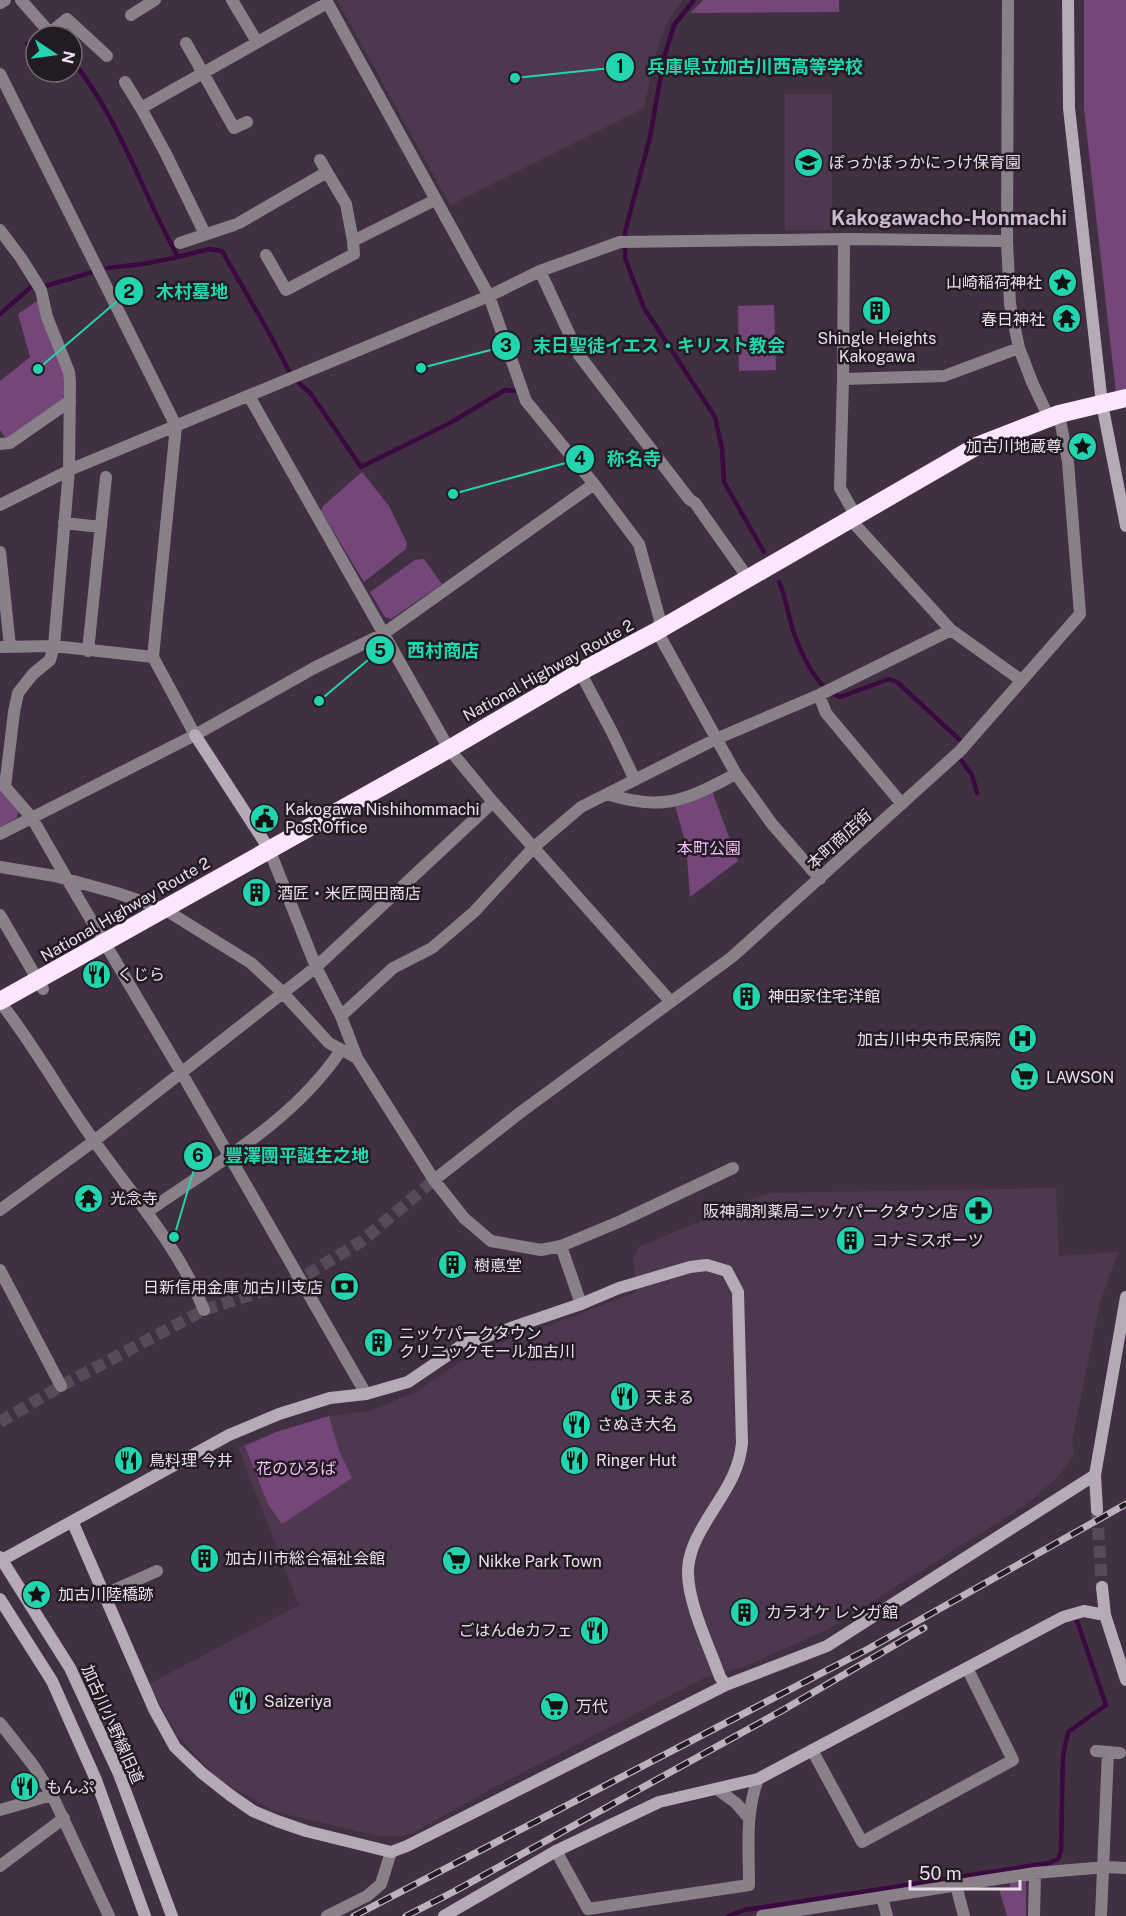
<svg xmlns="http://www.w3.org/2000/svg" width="1126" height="1916" font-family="'Public Sans','Noto Sans JP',sans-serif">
<rect width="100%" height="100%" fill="#403041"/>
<path fill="#4d384f" d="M337,0H683L677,6L665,28L657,49L644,108L450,205Z
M785,94H832V230H785Z
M1056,1188L1059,1256L1118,1252L1100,1303L1072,1441L1074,1454L1058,1477L1024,1506L829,1629L746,1666L704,1678L484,1793L410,1835L382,1837L276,1812L219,1780L177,1735L149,1684L299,1605L238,1447L276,1432L329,1416L369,1411L416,1392L477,1350L529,1333L637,1292L633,1259L639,1247L717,1214L741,1202L770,1193Z"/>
<path fill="#75467a" d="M703,0H839V12L690,13Z
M1084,0H1126V390L1116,393L1084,109Z
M38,300C48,327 71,372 63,399L11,438H6L0,430V381L30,357L18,314Z
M774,305L776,370L739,371L738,306Z
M362,472L389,506L407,543L406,549L364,582L321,511L323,506Z
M424,559L442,584L391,619L385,617L370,592L415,560Z
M0,787L19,807L17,818L0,827Z
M712,791L738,861L690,897L686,844L675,806Z
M329,1416L339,1451L352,1478L282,1524L268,1504L245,1446L276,1432Z
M1026,1879V1916H1007L999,1889L1010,1887V1882Z"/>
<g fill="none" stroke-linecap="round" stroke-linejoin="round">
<path stroke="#3a0940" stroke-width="4.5" d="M694,0L674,25L664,58L650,137L625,232V258L644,308L715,417L722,449L724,482L764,552
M27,44L36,39
M72,60C119,118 142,192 178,257L209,249L222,251L268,331L289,371
M107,268L143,264L178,257
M45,286L93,272
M0,314L31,287
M299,383L311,394L361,467L450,423L505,390L514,391
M779,582C787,599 788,618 795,636C803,657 818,690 840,697L889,679L897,682L961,741
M961,760L972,775L977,793
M728,1916L744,1910L1049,1863L1058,1859L1061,1851L1063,1756L1068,1732L1106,1705L1077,1621"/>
<path stroke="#594a5a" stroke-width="12" stroke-dasharray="12 6" stroke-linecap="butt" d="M0,1422L61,1386L204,1310L300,1279L362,1241L434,1180"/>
<path stroke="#594a5a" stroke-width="12" stroke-dasharray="12 6" stroke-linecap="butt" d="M1097,1510L1102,1587"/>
<path stroke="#898089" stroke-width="12" d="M21,0L50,33L67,19L107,56
M232,0L257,42
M326,0L489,296L526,401L594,484L639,544L660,620L657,631L736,774L772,824L820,879
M1008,0L1007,241L1010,304L1019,348L1032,382L1049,418
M0,3L5,0
M131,15L155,0
M186,43L234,128L247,122
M0,74L176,426L153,657L195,735
M125,82L141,108
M320,160L327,172
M239,223L327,172L346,204L353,241
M0,230L21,258L41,290L47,317L69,372L70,382L69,470L54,646L50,660L33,674L18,693L14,712L5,787
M205,234L166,154L141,108L327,3
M844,239L843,379L840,488L853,511
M180,243L234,225
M266,255L286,290L354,254L353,241L435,200
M540,271L579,355L689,499L695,503L748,578
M843,379L944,376L1019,348
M249,396L449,749L493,802L671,1002
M0,444L10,443L70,401
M0,505L74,468L489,296L540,271L620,242L849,239L1007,241
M850,519L951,630L1021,680
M64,523L101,527
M0,552L10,646
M0,647L54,646L153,657
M88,651L106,477
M580,672L612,732L635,780
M819,695L826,713L902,804
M0,781L32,818L67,879L181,1072L366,1394
M607,794C626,800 652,805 672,801C694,797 716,784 736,774
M0,834L195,735L314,668L383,634L594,484
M269,849L316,967L341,1016L357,1058L434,1180L464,1218L491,1241L541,1250L561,1246L621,1221L733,1168
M0,867L55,876L117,893L164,909L251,963L283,993L329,1043L357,1058
M0,915L43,989
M0,1002C35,1046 62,1097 95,1142C134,1197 179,1248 204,1310
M341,1016L393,968L432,948L474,912L534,847L581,807L716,739L819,695L951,630
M434,1180L521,1112L732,957L960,751L1080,614L1068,462L1059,414
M0,1210L94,1141L316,967L493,802
M147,1212C215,1164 294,1121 341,1050
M561,1246L581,1304
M0,1270L61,1386
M105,1594L157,1571
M0,1723L33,1765L52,1795L109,1916
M812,1750L862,1842L1013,1760L967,1668
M1096,1751L1120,1753
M717,1789L736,1803L748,1817
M0,1810L52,1795
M556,1851L588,1909L749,1885C749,1849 745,1813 758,1779
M0,1866L64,1818
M956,1885L964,1916
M882,1897L887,1916
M327,1916L367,1896L381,1884L391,1852
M762,1916L1035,1873L1106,1867L1126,1868
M1034,1916L1035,1873
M1101,1916L1108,1752"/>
<path stroke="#b7aab8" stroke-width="12" d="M1068,0L1069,108L1102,404L1126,526
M195,735L269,849
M1097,1510L1095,1475L1126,1297
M73,1523L154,1709L175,1747L202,1773L230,1795L253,1811L277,1821L306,1831L391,1852L407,1846L726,1685L827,1646L1095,1475
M0,1557L70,1668L119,1774L172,1916
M0,1561L229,1435L279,1414L330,1398L366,1394L408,1382L464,1344L581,1304L619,1288L690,1267L707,1265L727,1271L738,1292L742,1443C739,1476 720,1497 704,1525C696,1538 688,1556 688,1572C688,1604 709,1646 720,1677L726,1685
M1102,1587L1105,1615L1126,1680
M0,1599L52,1681L96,1780L145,1916
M444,1916L556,1851L659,1802L758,1779L1063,1617L1084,1611L1105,1615"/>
<path stroke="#fbe6fd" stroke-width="18" d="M0,1001L449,749L580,672L657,631L977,446L1059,414L1126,398"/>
<defs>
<path id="rail" d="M354,1916L868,1649L1126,1504
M406,1916L455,1891L783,1710L924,1628"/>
</defs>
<use href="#rail" stroke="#bcb1bd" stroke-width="7"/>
<use href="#rail" stroke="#221b23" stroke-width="4.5" stroke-dasharray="14" stroke-linecap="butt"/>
</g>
<defs>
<symbol id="school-disc" viewBox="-11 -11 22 22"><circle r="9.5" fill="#22d5af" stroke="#221b23"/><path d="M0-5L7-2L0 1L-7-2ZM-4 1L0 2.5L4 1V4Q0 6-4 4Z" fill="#111"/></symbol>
<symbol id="sight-disc" viewBox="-11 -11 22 22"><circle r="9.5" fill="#22d5af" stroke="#221b23"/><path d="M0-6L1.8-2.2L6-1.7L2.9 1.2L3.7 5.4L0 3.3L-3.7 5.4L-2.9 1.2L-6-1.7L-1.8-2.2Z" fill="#111"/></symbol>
<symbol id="building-disc" viewBox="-11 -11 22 22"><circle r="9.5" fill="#22d5af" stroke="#221b23"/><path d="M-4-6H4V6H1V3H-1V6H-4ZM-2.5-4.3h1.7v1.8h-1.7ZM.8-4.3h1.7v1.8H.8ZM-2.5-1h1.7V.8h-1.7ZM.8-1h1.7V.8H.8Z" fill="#111"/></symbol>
<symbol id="temple-disc" viewBox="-11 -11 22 22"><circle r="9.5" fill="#22d5af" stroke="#221b23"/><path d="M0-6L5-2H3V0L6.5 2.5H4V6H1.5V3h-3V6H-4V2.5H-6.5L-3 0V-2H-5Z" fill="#111"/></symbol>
<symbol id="civic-disc" viewBox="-11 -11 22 22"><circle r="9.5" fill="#22d5af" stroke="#221b23"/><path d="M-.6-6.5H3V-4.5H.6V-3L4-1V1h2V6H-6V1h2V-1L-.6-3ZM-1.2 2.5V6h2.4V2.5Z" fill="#111"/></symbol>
<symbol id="restaurant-disc" viewBox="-11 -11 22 22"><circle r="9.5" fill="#22d5af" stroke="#221b23"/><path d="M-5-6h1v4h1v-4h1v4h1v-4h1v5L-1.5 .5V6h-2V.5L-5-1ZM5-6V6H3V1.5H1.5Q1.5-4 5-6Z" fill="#111"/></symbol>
<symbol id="hospital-disc" viewBox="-11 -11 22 22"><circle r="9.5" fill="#22d5af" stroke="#221b23"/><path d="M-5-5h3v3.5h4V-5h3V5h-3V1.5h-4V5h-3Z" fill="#111"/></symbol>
<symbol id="supermarket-disc" viewBox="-11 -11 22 22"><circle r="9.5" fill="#22d5af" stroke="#221b23"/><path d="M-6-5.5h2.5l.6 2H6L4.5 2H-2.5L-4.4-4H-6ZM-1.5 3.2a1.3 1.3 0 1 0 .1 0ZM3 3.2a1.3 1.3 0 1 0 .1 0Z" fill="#111"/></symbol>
<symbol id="pharmacy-disc" viewBox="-11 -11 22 22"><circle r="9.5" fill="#22d5af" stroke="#221b23"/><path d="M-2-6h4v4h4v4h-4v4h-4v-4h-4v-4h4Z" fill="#111"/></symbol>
<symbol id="bank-disc" viewBox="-11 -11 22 22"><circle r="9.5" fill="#22d5af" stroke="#221b23"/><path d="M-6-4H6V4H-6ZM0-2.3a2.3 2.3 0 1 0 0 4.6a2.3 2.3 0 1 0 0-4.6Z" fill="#111"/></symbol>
</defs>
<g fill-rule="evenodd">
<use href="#school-disc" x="792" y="146" width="33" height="33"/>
<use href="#sight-disc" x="1046" y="266" width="33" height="33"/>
<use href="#building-disc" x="860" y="294" width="33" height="33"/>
<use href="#temple-disc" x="1050" y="302" width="33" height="33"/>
<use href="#sight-disc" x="1066" y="430" width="33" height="33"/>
<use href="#civic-disc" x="248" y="802" width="33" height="33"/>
<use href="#building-disc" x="240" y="876" width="33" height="33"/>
<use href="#restaurant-disc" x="80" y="958" width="33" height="33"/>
<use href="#building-disc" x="730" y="980" width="33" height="33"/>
<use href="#hospital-disc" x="1006" y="1022" width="33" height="33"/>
<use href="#supermarket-disc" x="1008" y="1060" width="33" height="33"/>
<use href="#temple-disc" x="72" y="1182" width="33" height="33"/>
<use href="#pharmacy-disc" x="962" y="1194" width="33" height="33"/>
<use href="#building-disc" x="834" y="1224" width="33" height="33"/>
<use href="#building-disc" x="436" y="1248" width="33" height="33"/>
<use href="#bank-disc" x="328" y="1270" width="33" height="33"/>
<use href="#building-disc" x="362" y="1326" width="33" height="33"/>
<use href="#restaurant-disc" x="608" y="1380" width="33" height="33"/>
<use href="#restaurant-disc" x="560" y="1408" width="33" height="33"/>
<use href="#restaurant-disc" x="112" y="1444" width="33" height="33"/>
<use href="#restaurant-disc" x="558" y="1444" width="33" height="33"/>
<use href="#building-disc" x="188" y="1542" width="33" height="33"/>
<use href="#supermarket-disc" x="440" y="1544" width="33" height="33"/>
<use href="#sight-disc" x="20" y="1578" width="33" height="33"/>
<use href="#building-disc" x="728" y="1596" width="33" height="33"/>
<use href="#restaurant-disc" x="578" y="1614" width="33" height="33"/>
<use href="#restaurant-disc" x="226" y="1684" width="33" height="33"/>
<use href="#supermarket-disc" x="538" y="1690" width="33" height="33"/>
<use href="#restaurant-disc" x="8" y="1770" width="33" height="33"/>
</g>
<g text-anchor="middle" stroke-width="5" stroke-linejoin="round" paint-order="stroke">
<g font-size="16" fill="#e9dfea" stroke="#221b23" text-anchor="start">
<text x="829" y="168">ぽっかぽっかにっけ保育園</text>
<text x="1042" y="288" text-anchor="end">山崎稲荷神社</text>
<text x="1045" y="325" text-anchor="end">春日神社</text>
<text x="877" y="344" text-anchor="middle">Shingle Heights<tspan x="877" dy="18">Kakogawa</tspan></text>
<text x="1062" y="452" text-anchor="end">加古川地蔵尊</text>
<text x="285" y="815">Kakogawa Nishihommachi<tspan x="285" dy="18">Post Office</tspan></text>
<text x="277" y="899">酒匠・米匠岡田商店</text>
<text x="117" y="980">くじら</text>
<text x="768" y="1002">神田家住宅洋館</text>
<text x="1001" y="1045" text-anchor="end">加古川中央市民病院</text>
<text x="1046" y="1083">LAWSON</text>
<text x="110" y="1204">光念寺</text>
<text x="958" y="1217" text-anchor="end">阪神調剤薬局ニッケパークタウン店</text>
<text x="872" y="1246">コナミスポーツ</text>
<text x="474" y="1271">樹悳堂</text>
<text x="323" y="1293" text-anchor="end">日新信用金庫 加古川支店</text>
<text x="399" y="1339">ニッケパークタウン<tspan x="399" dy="18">クリニックモール加古川</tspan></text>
<text x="646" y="1403">天まる</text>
<text x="597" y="1430">さぬき大名</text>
<text x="149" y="1466">鳥料理 今井</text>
<text x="596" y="1466">Ringer Hut</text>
<text x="225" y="1564">加古川市総合福祉会館</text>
<text x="478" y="1567">Nikke Park Town</text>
<text x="58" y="1600">加古川陸橋跡</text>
<text x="766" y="1618">カラオケ レンガ館</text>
<text x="573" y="1636" text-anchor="end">ごはんdeカフェ</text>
<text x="264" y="1707">Saizeriya</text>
<text x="576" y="1712">万代</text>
<text x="46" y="1793">もんぷ</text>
</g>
<g font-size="16" fill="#e9dfea" stroke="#221b23">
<text transform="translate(548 670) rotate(-29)" y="6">National Highway Route 2</text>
<text transform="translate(839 839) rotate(-42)" y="6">本町商店街</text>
<text transform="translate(125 909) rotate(-30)" y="6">National Highway Route 2</text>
<text transform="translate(113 1724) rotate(66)" y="6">加古川小野線旧道</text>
</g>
<g font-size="16" fill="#f7bdfd" stroke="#221b23">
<text x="709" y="854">本町公園</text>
<text x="296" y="1474">花のひろば</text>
</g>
<g font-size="20" font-weight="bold" fill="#cdb9cf" stroke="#221b23">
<text x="949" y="225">Kakogawacho-Honmachi</text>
</g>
</g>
<path fill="none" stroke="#22d5af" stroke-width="2" d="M515 78L620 67M38 369L129 291M421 368L506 346M453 494L580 459M319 701L380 650M174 1237L198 1156"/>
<g fill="#22d5af" stroke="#221b23" stroke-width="2">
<circle cx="515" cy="78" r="6"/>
<circle cx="38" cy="369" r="6"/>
<circle cx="421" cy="368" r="6"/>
<circle cx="453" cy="494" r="6"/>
<circle cx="319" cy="701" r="6"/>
<circle cx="174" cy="1237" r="6"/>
<circle cx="620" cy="67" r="15"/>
<circle cx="129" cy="291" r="15"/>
<circle cx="506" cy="346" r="15"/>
<circle cx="580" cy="459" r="15"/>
<circle cx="380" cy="650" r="15"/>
<circle cx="198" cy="1156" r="15"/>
</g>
<g font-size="18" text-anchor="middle" font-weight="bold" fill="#111">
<text x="620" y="73">1</text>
<text x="129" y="298">2</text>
<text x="506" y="352">3</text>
<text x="580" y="465">4</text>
<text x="380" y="657">5</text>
<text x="198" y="1162">6</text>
</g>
<g font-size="18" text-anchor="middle" font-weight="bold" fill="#22d5af" stroke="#221b23" stroke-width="5" stroke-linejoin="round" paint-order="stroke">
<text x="755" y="73">兵庫県立加古川西高等学校</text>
<text x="192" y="298">木村墓地</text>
<text x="659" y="352">末日聖徒イエス・キリスト教会</text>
<text x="634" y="465">称名寺</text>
<text x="443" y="657">西村商店</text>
<text x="297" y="1162">豐澤團平誕生之地</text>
</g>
<g transform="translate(54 54) rotate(103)"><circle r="28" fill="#221b23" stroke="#726973" stroke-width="1.5"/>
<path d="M0-4.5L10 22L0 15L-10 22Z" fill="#22d5af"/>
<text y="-9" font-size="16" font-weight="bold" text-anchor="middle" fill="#e9dfea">N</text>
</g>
<path d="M910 1880v9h110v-9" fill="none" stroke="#e9dfea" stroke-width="3"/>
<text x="919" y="1880" font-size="18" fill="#e9dfea" stroke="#221b23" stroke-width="4.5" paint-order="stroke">50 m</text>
</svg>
